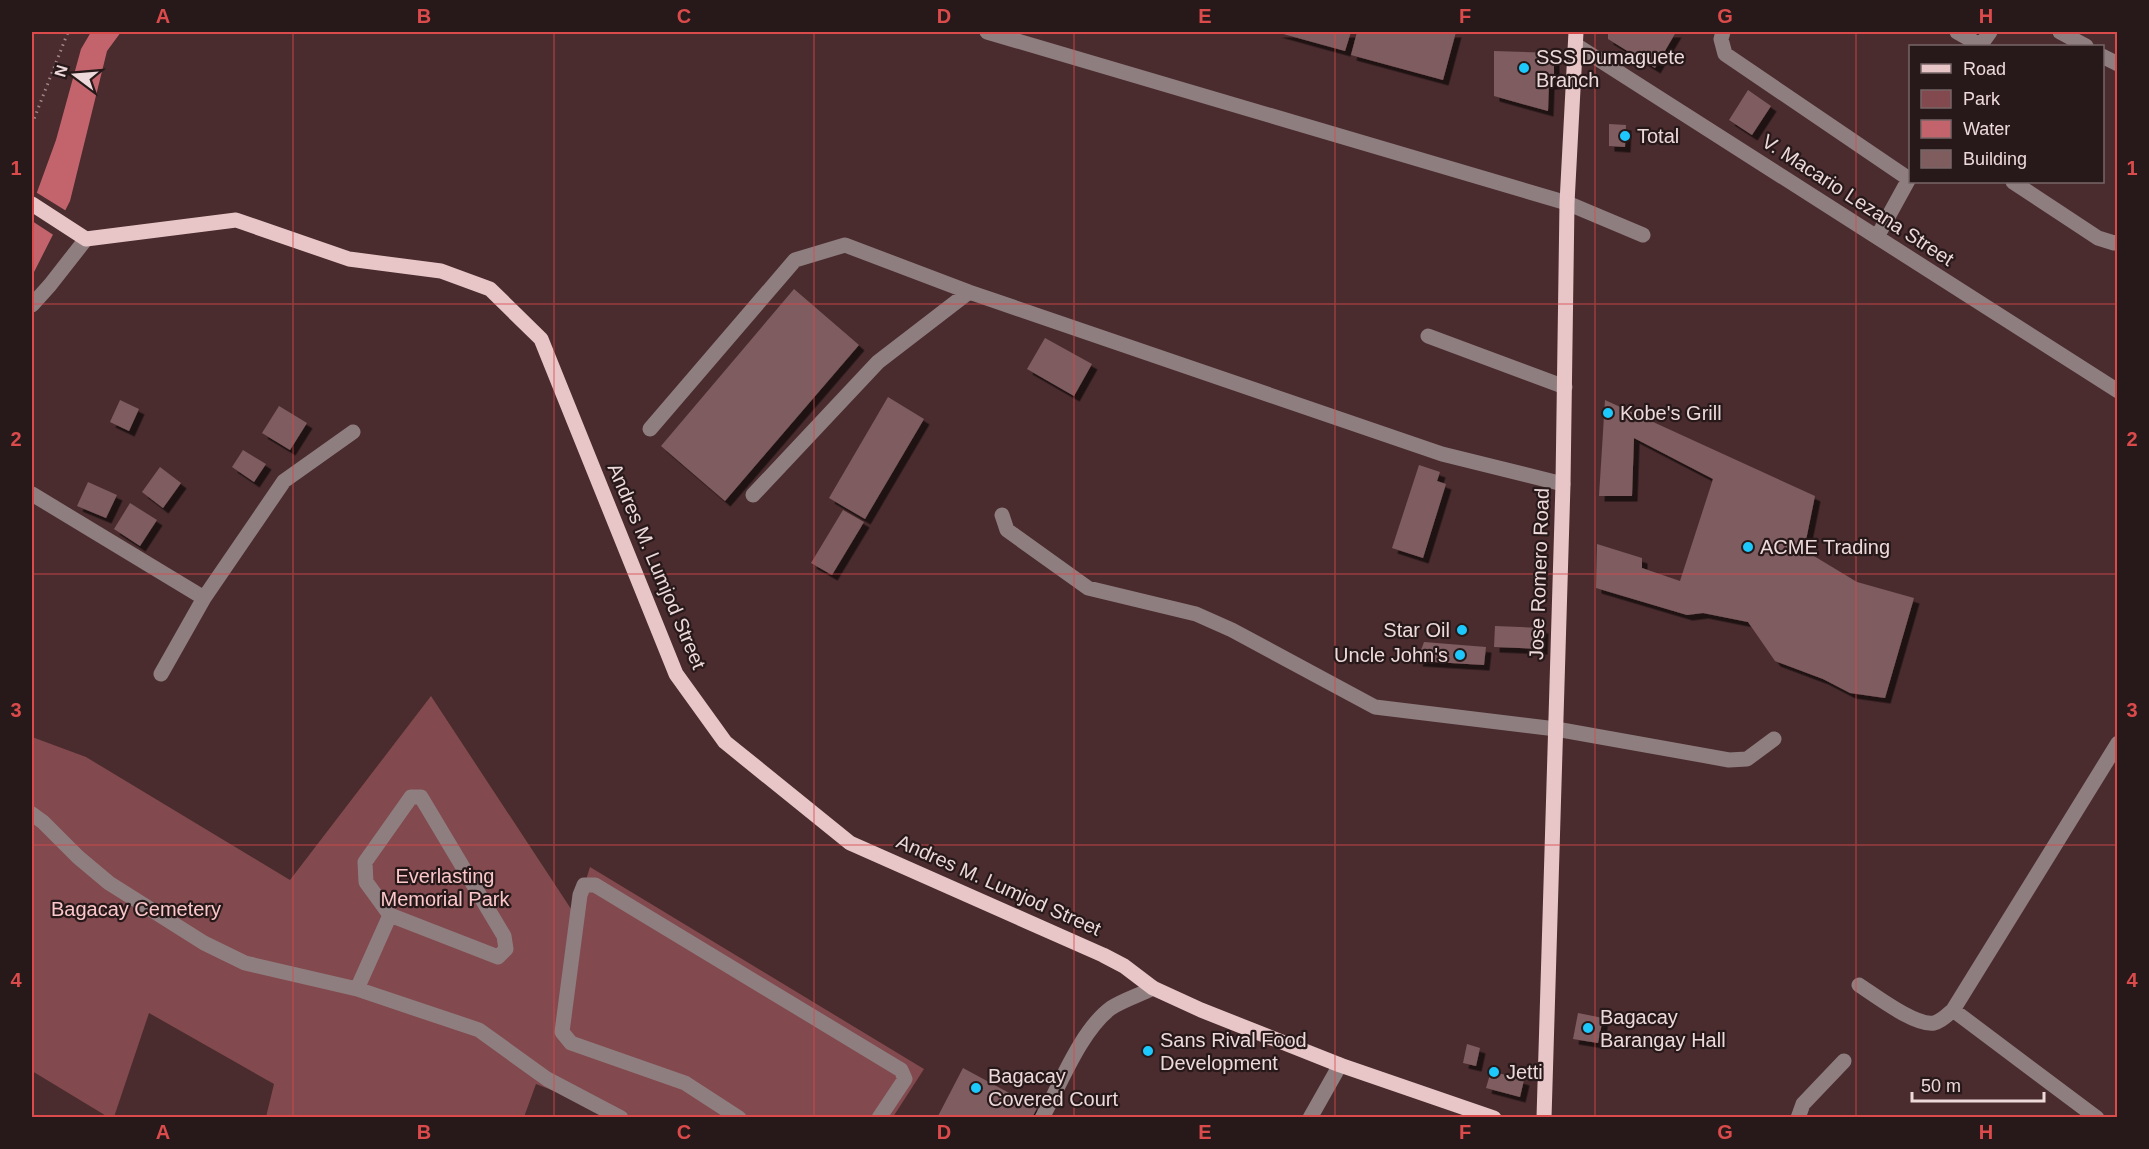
<svg xmlns="http://www.w3.org/2000/svg" width="2149" height="1149" font-family="Arial,sans-serif">
<defs>
<filter id="shadow"><feDropShadow dx="5.5" dy="5.5" stdDeviation="0" flood-color="#0009"/></filter>
</defs>
<rect width="100%" height="100%" fill="#4a2c2e"/>
<path fill="#82494e" d="M431,696L575,915L590,867L924,1069L893,1117H621L536,1084L524,1117H266L274,1084L149,1013L114,1117H108L32,1071V737L86,757L290,880Z"/>
<path fill="#c3646d" d="M91,32H121L107,51L70,201L32,276V206L56,140L81,49Z"/>
<path fill="#4a2c2e" d="M34,191L68,212L55,236L32,221V197Z"/>
<path fill="#7f5c5e" filter="url(#shadow)" d="M1276,32H1351L1345,51Z
M1357,32H1456L1443,80L1351,55Z
M1608,32H1676L1655,68L1608,39Z
M1494,51L1554,53V84H1549L1548,111L1494,96Z
M1748,90L1771,106L1752,135L1729,120Z
M1609,124L1626,125L1625,147L1609,146Z
M794,289L859,345L725,501L661,446Z
M1045,338L1092,364L1074,396L1027,369Z
M888,397L924,419L865,519L829,498Z
M120,400L139,409L129,431L110,422Z
M1605,400L1815,496L1804,550L1857,582L1914,598L1885,698L1850,693L1823,679L1775,661L1748,622L1703,613L1687,615L1596,588L1597,544L1642,558V568L1680,581L1713,479L1634,438L1632,496H1599Z
M279,406L307,423L290,450L262,433Z
M243,450L266,464L254,482L232,467Z
M1419,465L1440,472L1437,481L1446,484L1423,558L1392,548Z
M160,467L181,483L163,508L142,492Z
M88,482L117,495L106,518L77,506Z
M130,503L157,520L140,546L114,529Z
M843,510L864,522L832,575L811,563Z
M1495,626L1543,628L1542,649L1494,647Z
M1424,642L1486,647L1484,665L1417,661Z
M1578,1013L1603,1018L1598,1043L1573,1039Z
M1467,1044L1480,1048L1476,1066L1463,1063Z
M963,1068L1037,1108L1032,1118H937Z
M1491,1071L1524,1080L1520,1097L1486,1088Z"/>
<g fill="none" stroke-linecap="round" stroke-linejoin="round">
<path stroke="#a08789" stroke-width="3" stroke-dasharray="1.5 4.5" stroke-linecap="butt" d="M32,124L68,32"/>
<path stroke="#8f7e7f" stroke-width="15" d="M987,32L1567,203L1643,235
M1723,32L1721,39L1725,54L1909,179
M1957,32L1980,45
M2060,32L2086,46
M1576,45L2118,391
M1980,46L1990,32
M2102,56L2118,64
M2013,182L2098,238L2114,243L2118,242
M1877,237L1910,177
M32,305L50,285L86,239
M1428,336L1565,387
M650,429L795,260L845,245L969,292L1442,454L1563,484
M32,494L204,598
M753,495L878,362L969,292
M1002,515L1007,530L1088,588L1196,614L1232,630L1375,707L1556,729L1729,760L1747,759L1774,739
M161,674L204,598L284,481L353,432
M411,797H421L504,936L506,949L498,957L390,915L366,882L365,862Z
M32,814L43,822L78,857L109,883L204,943L245,963L357,989L479,1030L547,1079L621,1118
M1859,985C1876,996 1915,1026 1934,1023C1942,1021 1947,1015 1953,1010L2118,743
M357,989L390,915
M1953,1010L2097,1118
M739,1118L685,1083L571,1043L562,1032L580,895L584,885H595L901,1070L905,1079L879,1118
M1042,1118C1060,1085 1081,1030 1111,1008C1123,1000 1140,995 1153,988
M1310,1118L1340,1065
M1798,1118L1803,1104L1844,1061"/>
<path stroke="#e8c6c7" stroke-width="15" d="M32,204L86,239L236,220L349,259L441,271L490,289L541,339L676,674L725,742L850,843L1103,955L1124,966L1153,988L1201,1010L1340,1065L1494,1118
M1544,1118L1563,484L1567,203L1576,32"/>
</g>
<path fill="none" stroke="#db4b4c" stroke-width="1.5" stroke-opacity="0.55" d="M293,32V1118M554,32V1118M814,32V1118M1074,32V1118M1335,32V1118M1595,32V1118M1856,32V1118M32,304H2118M32,574H2118M32,845H2118"/>
<g fill="#1dc9fc" stroke="#27191a" stroke-width="2">
<circle cx="1524" cy="68" r="6"/>
<circle cx="1625" cy="136" r="6"/>
<circle cx="1608" cy="413" r="6"/>
<circle cx="1748" cy="547" r="6"/>
<circle cx="1462" cy="630" r="6"/>
<circle cx="1460" cy="655" r="6"/>
<circle cx="1588" cy="1028" r="6"/>
<circle cx="1148" cy="1051" r="6"/>
<circle cx="1494" cy="1072" r="6"/>
<circle cx="976" cy="1088" r="6"/>
</g>
<g text-anchor="middle" stroke-width="4.5" stroke-linejoin="round" paint-order="stroke">
<g font-size="20" fill="#eed9da" stroke="#27191a" text-anchor="start">
<text x="1536" y="64">SSS Dumaguete<tspan x="1536" dy="23">Branch</tspan></text>
<text x="1637" y="143">Total</text>
<text x="1620" y="420">Kobe's Grill</text>
<text x="1760" y="554">ACME Trading</text>
<text x="1450" y="637" text-anchor="end">Star Oil</text>
<text x="1448" y="662" text-anchor="end">Uncle John's</text>
<text x="1600" y="1024">Bagacay<tspan x="1600" dy="23">Barangay Hall</tspan></text>
<text x="1160" y="1047">Sans Rival Food<tspan x="1160" dy="23">Development</tspan></text>
<text x="1506" y="1079">Jetti</text>
<text x="988" y="1083">Bagacay<tspan x="988" dy="23">Covered Court</tspan></text>
</g>
<g font-size="20" fill="#eed9da" stroke="#27191a">
<text transform="translate(1858 200) rotate(33)" y="7">V. Macario Lezana Street</text>
<text transform="translate(657 566) rotate(67)" y="7">Andres M. Lumjod Street</text>
<text transform="translate(1539 574) rotate(-88)" y="7">Jose Romero Road</text>
<text transform="translate(999 885) rotate(24)" y="7">Andres M. Lumjod Street</text>
</g>
<g font-size="20" fill="#fcc7c9" stroke="#27191a">
<text x="445" y="883">Everlasting<tspan x="445" dy="23">Memorial Park</tspan></text>
<text x="136" y="916">Bagacay Cemetery</text>
</g>
</g>
<rect width="2149" height="1149" fill="none" stroke="#27191a" stroke-width="66"/>
<rect x="1909" y="45" width="195" height="138" fill="#27191a" stroke="#776667" stroke-width="1.5"/>
<rect x="1921" y="64" width="30" height="9" fill="#e8c6c7" stroke="#776667" stroke-width="1.5"/>
<text x="1963" y="75" font-size="18" fill="#eed9da">Road</text>
<rect x="1921" y="90" width="30" height="18" fill="#82494e" stroke="#776667" stroke-width="1.5"/>
<text x="1963" y="105" font-size="18" fill="#eed9da">Park</text>
<rect x="1921" y="120" width="30" height="18" fill="#c3646d" stroke="#776667" stroke-width="1.5"/>
<text x="1963" y="135" font-size="18" fill="#eed9da">Water</text>
<rect x="1921" y="150" width="30" height="18" fill="#7f5c5e" stroke="#776667" stroke-width="1.5"/>
<text x="1963" y="165" font-size="18" fill="#eed9da">Building</text>
<g transform="translate(75 75) rotate(286)" stroke="#27191a" stroke-width="4.5" paint-order="stroke">
<path d="M0-4.5L10 22L0 15L-10 22Z" fill="#eed9da"/>
<text y="-9" font-size="16" font-weight="bold" text-anchor="middle" fill="#eed9da">N</text>
</g>
<path d="M1912 1092v9h132v-9" fill="none" stroke="#eed9da" stroke-width="3"/>
<text x="1921" y="1092" font-size="18" fill="#eed9da" stroke="#27191a" stroke-width="4.5" paint-order="stroke">50 m</text>
<rect x="33" y="33" width="2083" height="1083" fill="none" stroke="#db4b4c" stroke-width="2"/>
<g font-size="20" text-anchor="middle" font-weight="bold" fill="#db4b4c">
<text x="163" y="23">A</text>
<text x="424" y="23">B</text>
<text x="684" y="23">C</text>
<text x="944" y="23">D</text>
<text x="1205" y="23">E</text>
<text x="1465" y="23">F</text>
<text x="1725" y="23">G</text>
<text x="1986" y="23">H</text>
<text x="16" y="175">1</text>
<text x="2132" y="175">1</text>
<text x="16" y="446">2</text>
<text x="2132" y="446">2</text>
<text x="16" y="717">3</text>
<text x="2132" y="717">3</text>
<text x="16" y="987">4</text>
<text x="2132" y="987">4</text>
<text x="163" y="1139">A</text>
<text x="424" y="1139">B</text>
<text x="684" y="1139">C</text>
<text x="944" y="1139">D</text>
<text x="1205" y="1139">E</text>
<text x="1465" y="1139">F</text>
<text x="1725" y="1139">G</text>
<text x="1986" y="1139">H</text>
</g>
</svg>
